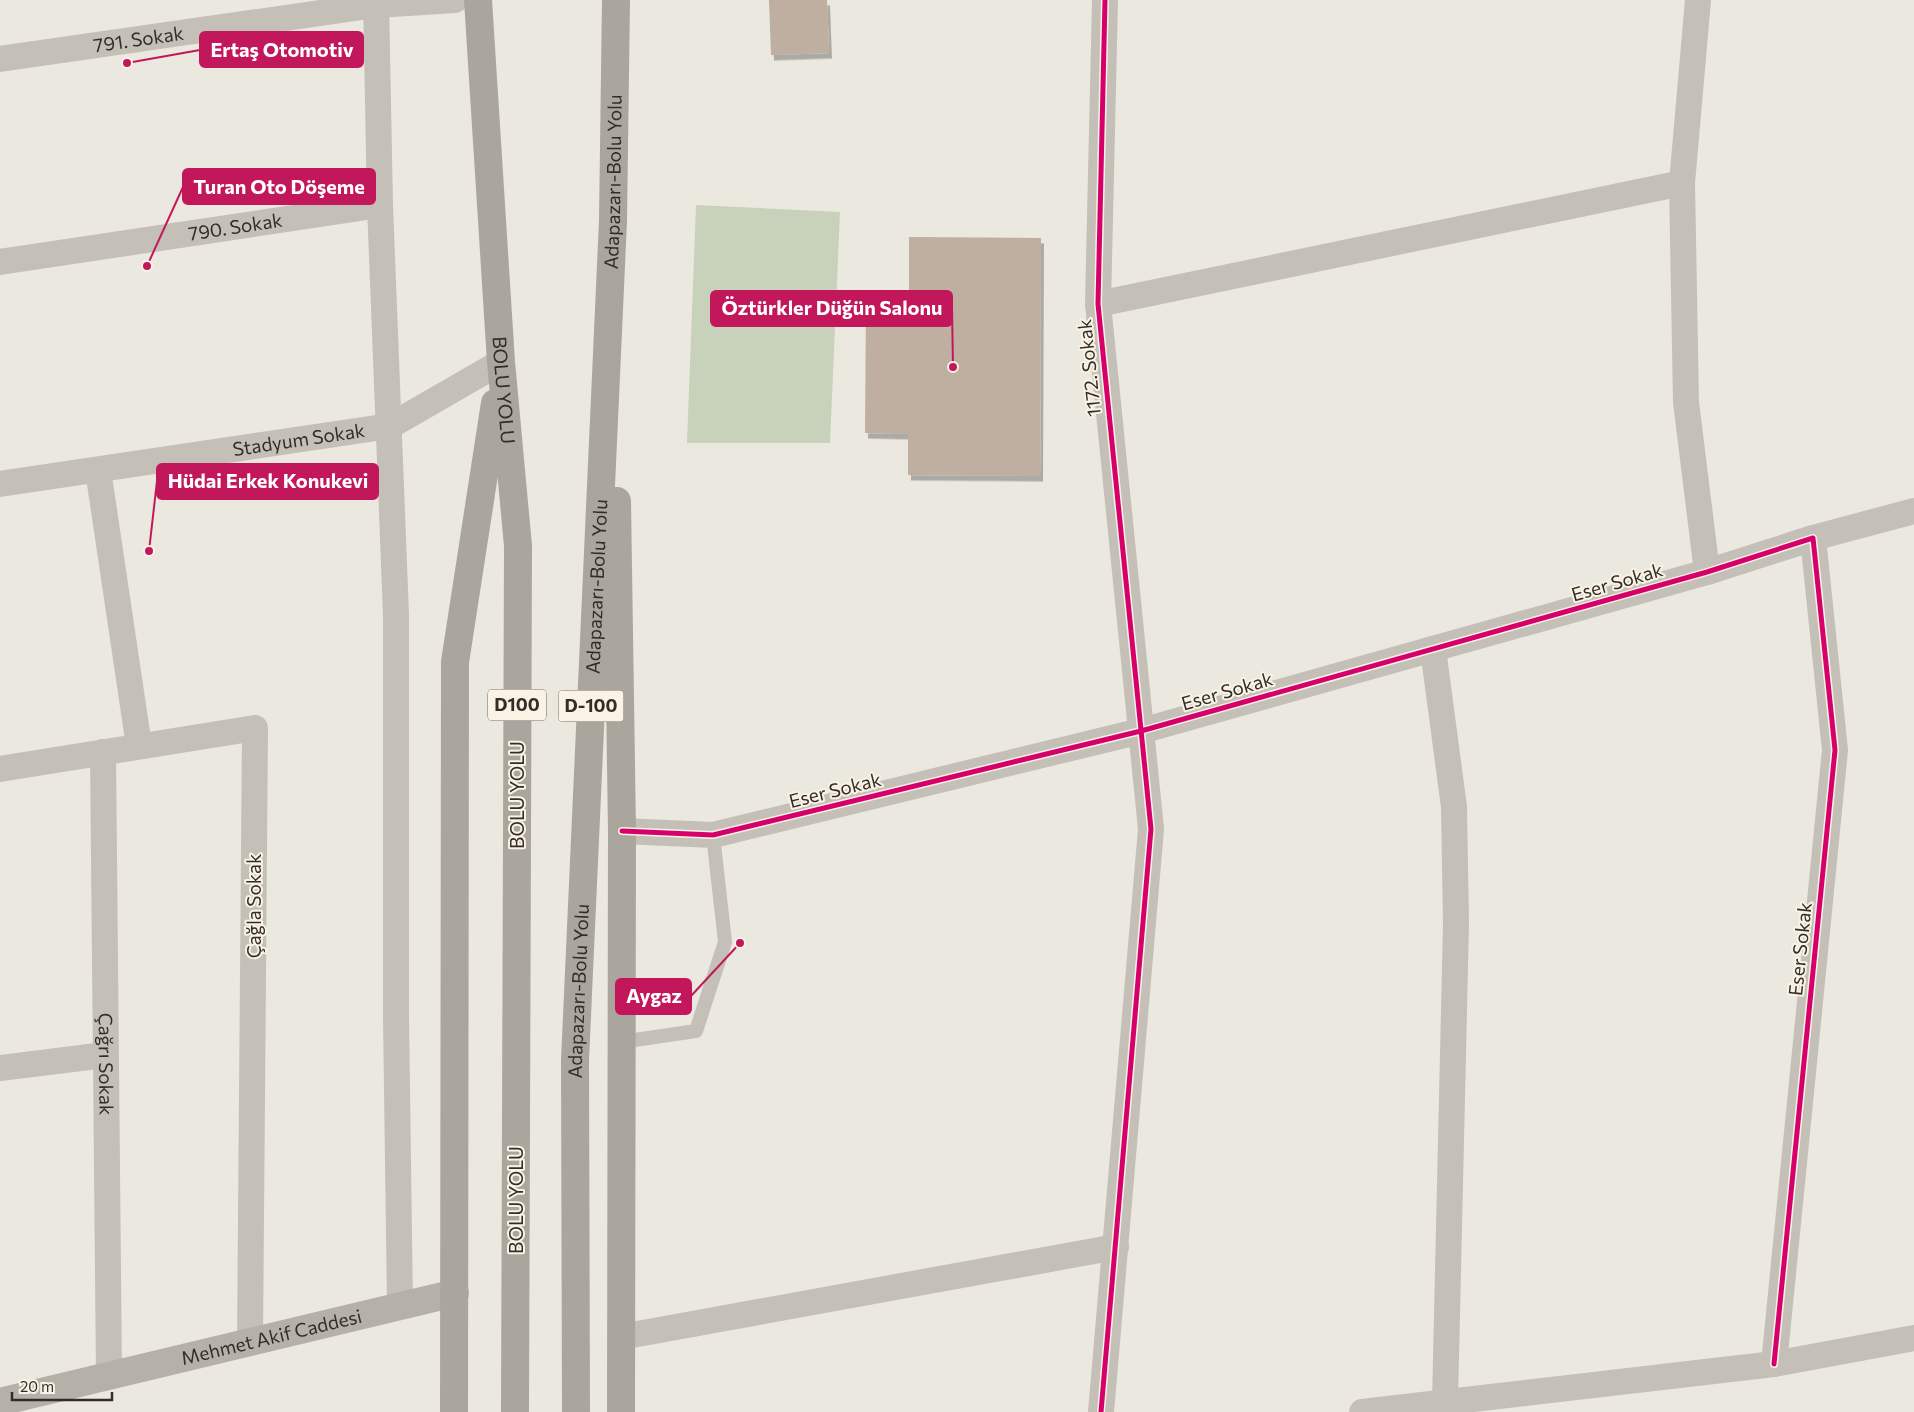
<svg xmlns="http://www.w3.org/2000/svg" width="1914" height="1412" font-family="Commissioner,sans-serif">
<defs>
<filter id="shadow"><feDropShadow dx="3" dy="5.5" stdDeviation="0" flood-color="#0004"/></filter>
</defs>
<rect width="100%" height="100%" fill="#ebe8df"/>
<path fill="#c8d1b9" d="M696,205L840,212L830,443H687Z"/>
<path fill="#beafa1" filter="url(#shadow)" d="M769,0H827L829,53L771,55Z
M909,237L1041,238L1040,476L908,475V434L865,433L866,300H909Z"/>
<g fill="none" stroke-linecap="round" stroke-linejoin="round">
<path stroke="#c4c0b8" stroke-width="14" d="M621,1042L696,1031L725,942L713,835"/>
<g stroke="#c4c0b8" stroke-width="26">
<path d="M376,0L380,205L396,615V1017L400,1306"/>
<path d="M1698,0L1682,183L1686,402L1707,572"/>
<path id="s1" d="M0,59L376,5L455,0"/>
<path id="s2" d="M0,262L380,205"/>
<path d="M1098,304L1682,183"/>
<path d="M98,470L139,746"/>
<path id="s3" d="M0,484L390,426L501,362"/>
<path d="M1813,538L1914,511"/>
<path d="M1433,649L1454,807L1456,923L1445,1402"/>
<path id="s4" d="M103,752L109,1376"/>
<path d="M0,769L255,728L250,1342"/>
<path d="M622,831L713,835L1141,731L1707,572L1813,538L1835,750L1774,1364"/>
<path d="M0,1068L105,1055"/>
<path d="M621,1337L1116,1247"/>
<path d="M1101,1412L1151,829L1098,304L1105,0"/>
<path d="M1362,1412L1774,1364L1914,1338"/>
</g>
<path stroke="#b5b0a8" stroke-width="28" id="s5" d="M0,1402L455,1293"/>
<g stroke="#aaa69e" stroke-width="28">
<path id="s6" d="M478,0L501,362L518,546L515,1412"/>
<path d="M617,501L622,831L621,1412"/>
<path d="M454,1412L455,662L495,403"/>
<path id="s7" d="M576,1412L575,1060L613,221L616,0"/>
</g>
<defs>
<path id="cycleway" d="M622,831L713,835L1141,731L1707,572L1813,538L1835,750L1774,1364
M1101,1412L1151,829L1098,304L1105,0"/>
</defs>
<use href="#cycleway" stroke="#f9f3e5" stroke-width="8"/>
<use href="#cycleway" stroke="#d6006c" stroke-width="5"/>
</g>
<g text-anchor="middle" stroke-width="4" stroke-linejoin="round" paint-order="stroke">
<g fill="#f9f3e5" stroke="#6f6860" stroke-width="1">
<rect x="488" y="689.5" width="58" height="31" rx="4"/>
<rect x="558.5" y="690.5" width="65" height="31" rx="4"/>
</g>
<g font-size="18" font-weight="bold" fill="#342d27">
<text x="517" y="711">D100</text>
<text x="591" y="712">D-100</text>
</g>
<g font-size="19" fill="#342d27" stroke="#f9f3e5">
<text dy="7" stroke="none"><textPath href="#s1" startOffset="140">791. Sokak</textPath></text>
<text dy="7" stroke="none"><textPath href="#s7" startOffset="1231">Adapazarı-Bolu Yolu</textPath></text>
<text dy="7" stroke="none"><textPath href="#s2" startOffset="238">790. Sokak</textPath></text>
<text transform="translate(1089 368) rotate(-96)" y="7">1172. Sokak</text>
<text dy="7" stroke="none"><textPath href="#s6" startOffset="391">BOLU YOLU</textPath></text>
<text dy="7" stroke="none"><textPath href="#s3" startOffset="302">Stadyum Sokak</textPath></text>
<text transform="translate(1617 582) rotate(-16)" y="7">Eser Sokak</text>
<text dy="7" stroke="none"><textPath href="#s7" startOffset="826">Adapazarı-Bolu Yolu</textPath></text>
<text transform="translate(1227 691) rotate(-16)" y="7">Eser Sokak</text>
<text transform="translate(835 790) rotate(-14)" y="7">Eser Sokak</text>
<text transform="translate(517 795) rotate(-90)" y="7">BOLU YOLU</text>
<text transform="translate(254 906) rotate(-90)" y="7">Çağla Sokak</text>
<text transform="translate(1800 949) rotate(-84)" y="7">Eser Sokak</text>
<text dy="7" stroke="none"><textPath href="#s7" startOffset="421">Adapazarı-Bolu Yolu</textPath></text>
<text dy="7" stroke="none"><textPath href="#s4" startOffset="312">Çağrı Sokak</textPath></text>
<text transform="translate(516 1200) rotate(-90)" y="7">BOLU YOLU</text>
<text dy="7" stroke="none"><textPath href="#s5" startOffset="279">Mehmet Akif Caddesi</textPath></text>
</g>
</g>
<path fill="none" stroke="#c2185b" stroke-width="2" d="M127 63L200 50M147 266L183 187M953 367L952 308M149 551L157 481M740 943L691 996"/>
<g fill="#c2185b" stroke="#f9f3e5" stroke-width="2">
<circle cx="127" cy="63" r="5"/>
<circle cx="147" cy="266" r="5"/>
<circle cx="953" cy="367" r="5"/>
<circle cx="149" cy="551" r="5"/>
<circle cx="740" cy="943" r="5"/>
</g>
<g fill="#c2185b" stroke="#c2185b" stroke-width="2">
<rect x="200" y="32" width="163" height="35" rx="5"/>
<rect x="183" y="169" width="192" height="35" rx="5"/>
<rect x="711" y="291" width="241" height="35" rx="5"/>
<rect x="157" y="464" width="221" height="35" rx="5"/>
<rect x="616" y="979" width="75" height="35" rx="5"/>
</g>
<g font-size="20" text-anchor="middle" font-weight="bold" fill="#fff">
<text x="282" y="57">Ertaş Otomotiv</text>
<text x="279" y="194">Turan Oto Döşeme</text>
<text x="832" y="315">Öztürkler Düğün Salonu</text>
<text x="268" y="488">Hüdai Erkek Konukevi</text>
<text x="654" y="1003">Aygaz</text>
</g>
<path d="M12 1392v8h100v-8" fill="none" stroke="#342d27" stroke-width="2.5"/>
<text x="20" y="1392" font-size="15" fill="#342d27" stroke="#f9f3e5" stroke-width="4" paint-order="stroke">20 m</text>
</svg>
